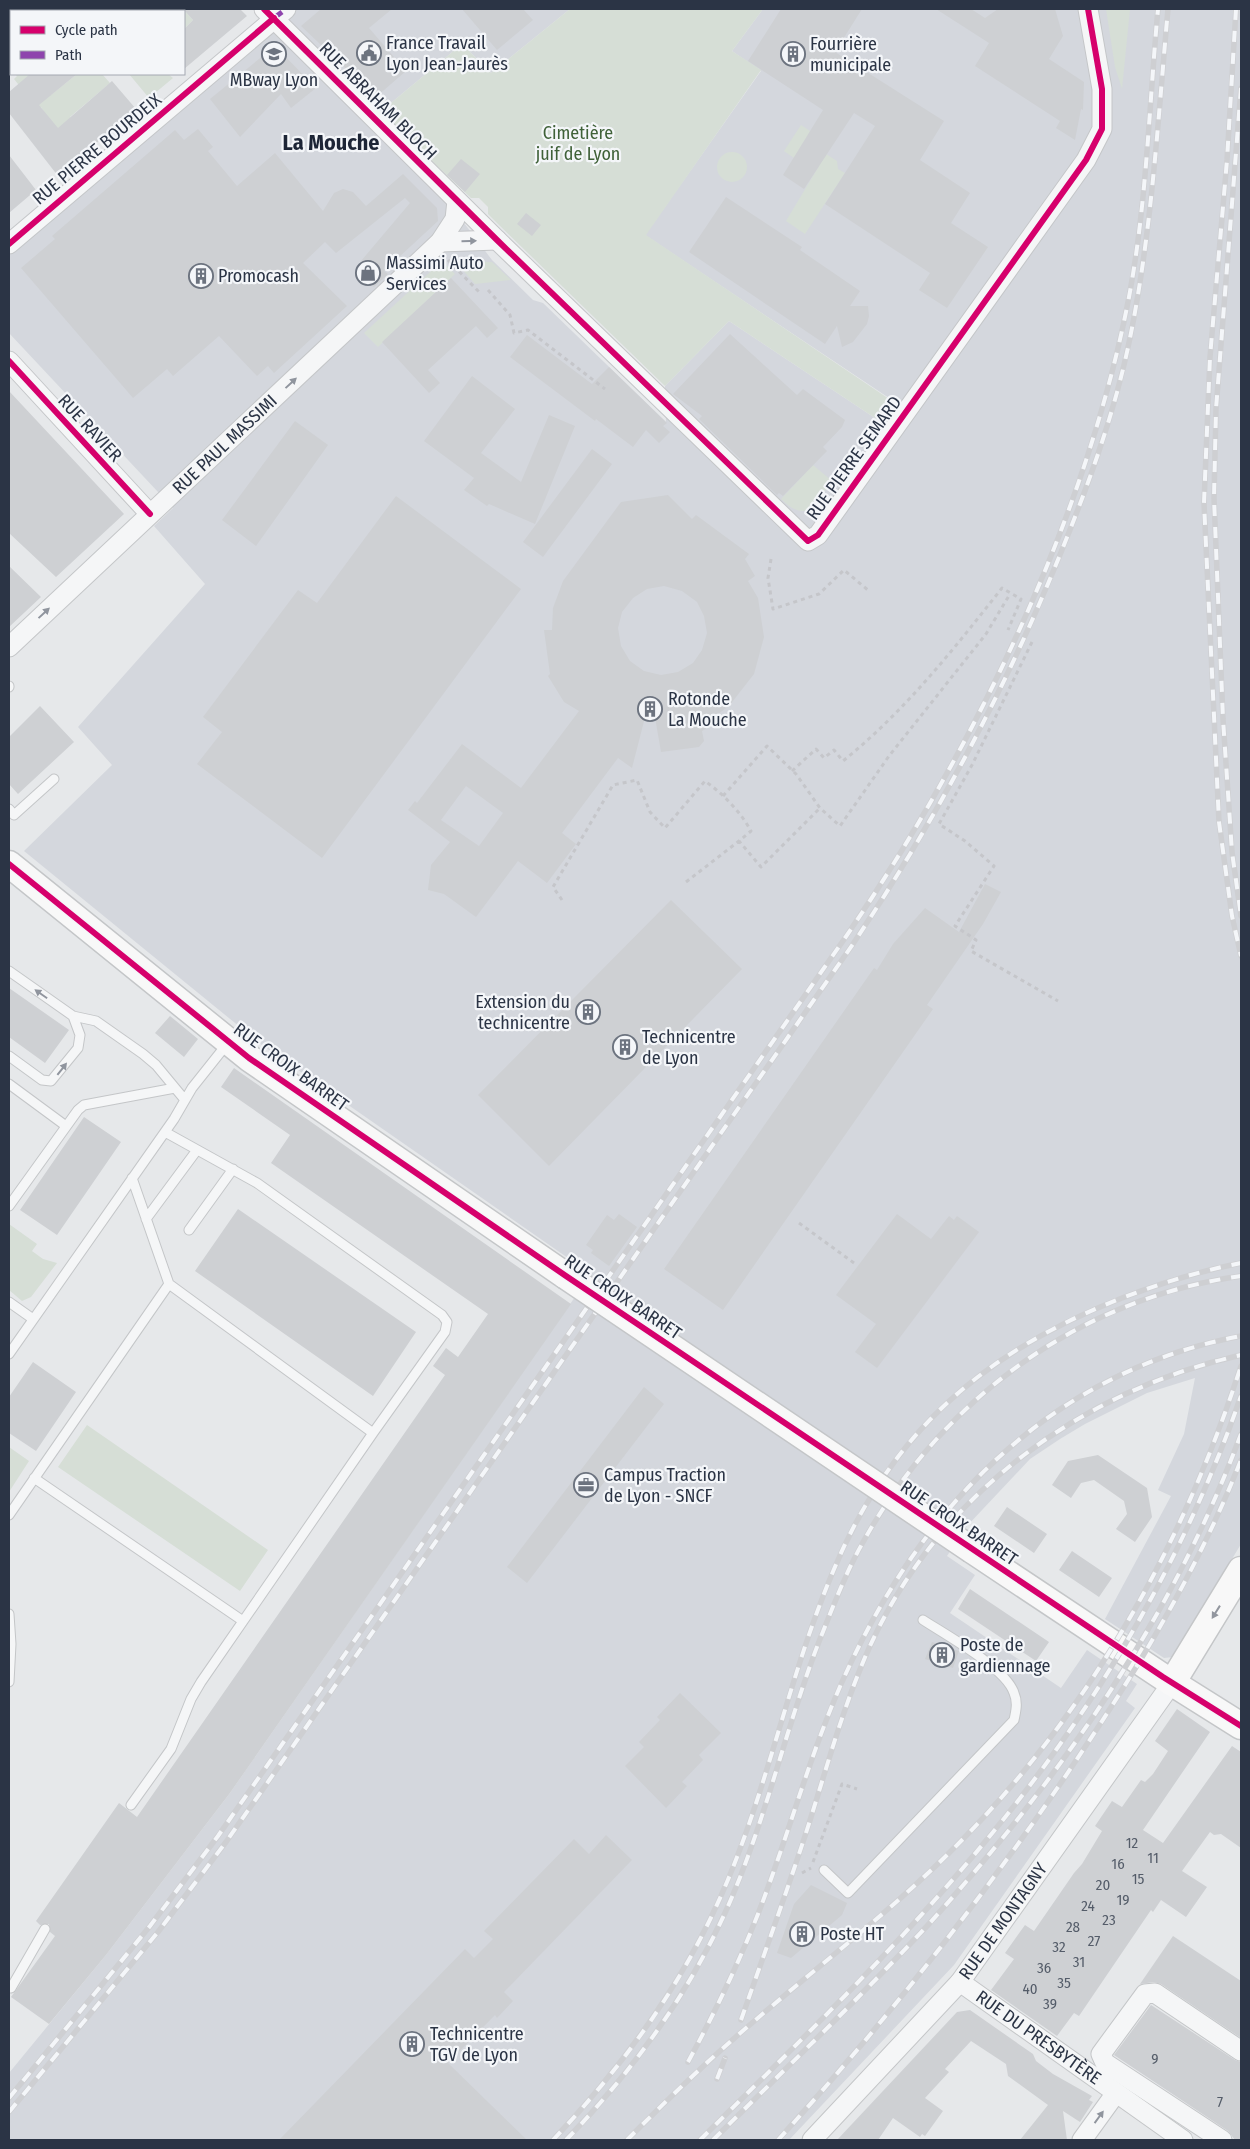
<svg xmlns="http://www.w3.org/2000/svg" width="1250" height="2149" font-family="'Fira Sans Condensed',sans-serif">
<rect width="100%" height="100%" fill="#e6e8ea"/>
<path fill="#d4d7dd" d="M266,9H570L491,73L462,44L380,112L492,260L533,300L543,303L666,422L665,386L729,321L884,424L898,404L645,235L761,71L732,51L763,9H1241V1544L1173,1657L1164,1658L1105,1619L1171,1496L1158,1490L1184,1434L1195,1378L1147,1393L1085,1424L1060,1439L1030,1459L967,1526L947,1556L975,1575L950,1613L1061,1688L1087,1650L1137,1684L1126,1701L1135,1708L954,1965L789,2140H9V2073L106,1955L230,1793L591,1274L262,1045L24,851L112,765L78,727L205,584L154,526L173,508L9,333V241L273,19Z"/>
<path fill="#d6ded6" d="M80,9H151L148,11H77Z
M161,9H183L193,20L184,29V11H158Z
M570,9H763L732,51L761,70L646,235L898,405L884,424L729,321L665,386L498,224L488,214V207L479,198H471L380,112L462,44L491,73Z
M1106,9H1130L1122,89L1115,67Z
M15,74H30L51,95L77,74H102L110,83L70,117L75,123L59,136L41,107L38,109L14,79L17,76Z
M129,74H168L173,78L149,98Z
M801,125L828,143L823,152L837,161L838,169L845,173L805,234L786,221L819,166L798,152L794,158L784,151Z
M717 167a15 15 0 1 1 30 0a15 15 0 1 1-30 0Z
M442,261L455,274L378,347L364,333Z
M455,261L492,262L511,280L475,284Z
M813,465L832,481C815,504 808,525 781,499Z
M9,1224L37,1244L32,1251L43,1259L57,1263L31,1297L22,1301L9,1290Z
M87,1425L268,1550L240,1591L58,1467Z
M9,1447L29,1461L9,1492Z"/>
<path fill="#ced0d3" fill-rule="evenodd" d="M183,9H240L247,16L184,69V29L193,20Z
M321,9H392L369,28L406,71L376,97L301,26Z
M462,9H523L533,20L497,50Z
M781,9H862L835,52L944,121L920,160L970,193L951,223L988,247L947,308L919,290L930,273L825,204L875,126L854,113L804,189L783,175L823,110L748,61Z
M936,9H971L985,18L998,9H1055L1063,36L1049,59L1084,82L1083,110L1081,109L1075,140L1056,128L1060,121L975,66L989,43Z
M275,46L316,88L291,108L281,94L240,137L210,99Z
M30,74H77L39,105L58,128L112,81L136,109L58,176L9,113V92Z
M198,129L213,147L208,151L237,186L275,153L323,211L334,193L343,189L353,192L366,206L403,174L437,208L438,221L384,271L388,274L374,287L357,270L363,263L361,261L410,203L405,198L336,253L325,242L303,263L347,306L274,373L268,366L257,376L219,336L173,376L167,369L133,398L21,268L55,239L52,236L175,130L184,140Z
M9,155L36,190L9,213Z
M461,159L480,174L465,192L447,175Z
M726,197L802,247L800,250L860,291L850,306H868L869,316L867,324L853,342L842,347L837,326L825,344L689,252Z
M526,213L541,225L532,236L517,224Z
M451,278L498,328L487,338L476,326L428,370L440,383L429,393L382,342Z
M730,334L797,395L803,389L845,420L842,427L823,447L827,451L783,496L779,493L777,495L699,419L702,416L673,394Z
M527,335L592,384L609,367L667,423L663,426L670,432L659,443L646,430L633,447L596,419L595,421L510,357Z
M472,376L515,409L481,453L521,482L549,415L575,426L535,524L489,504L487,506L464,490L474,478L424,441Z
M9,391L124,514L56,577L9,533Z
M295,421L328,445L256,546L222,520Z
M592,449L612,464L543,557L523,542Z
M668,495L692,519L696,515L749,554L745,559L755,576L748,581L758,598L764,637L754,674L729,706L711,719L714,724L702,731L704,741L699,747L661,752L651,694L632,768L618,758L562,833L576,844L547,883L518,861L476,917L444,894L428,890L431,865L450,842L408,810L415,801L417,803L462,744L521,788L579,711L564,702L548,676L550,674L544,630H552L553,608L563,581L621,502ZM664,586L682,591L697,602L704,616L707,633L702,650L693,663L678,672L661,675L644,671L630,661L621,646L618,628L622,612L633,598L647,589ZM466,786L503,813L479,846L441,820Z
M396,496L521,589L322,858L197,764L222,732L203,717L298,590L317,603Z
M9,566L41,597L9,627Z
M40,706L74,742L18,794L9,784V737Z
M985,884L1001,892L983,924L927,1005L933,1009L723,1310L664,1269L874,968L877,970L893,944L925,908L959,932Z
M671,900L742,969L549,1166L478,1095Z
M9,988L69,1030L45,1063L9,1037Z
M170,1016L198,1039L184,1057L155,1033Z
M234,1068L571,1304L230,1793L106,1955L49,2024L11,1997L55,1936L50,1932L49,1924L40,1925L36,1921L119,1803L137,1817L445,1375L433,1366L446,1348L458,1357L488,1314L271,1163L290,1135L221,1087Z
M84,1117L121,1142L57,1235L20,1210Z
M238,1209L416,1332L373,1396L195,1271Z
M619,1214L637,1227L609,1266L591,1253L593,1250L586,1245L607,1215L614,1220Z
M897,1214L931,1239L949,1216L954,1220L957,1216L979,1232L877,1368L855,1352L876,1324L836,1295Z
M33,1362L76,1392L36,1451L9,1433V1397Z
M644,1387L664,1404L527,1583L507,1567Z
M1098,1455L1147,1488L1152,1517L1135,1542L1116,1529L1127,1514L1124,1501L1094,1480L1081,1483L1071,1498L1052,1485L1068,1461Z
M1007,1507L1047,1534L1034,1553L994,1526Z
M1072,1551L1112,1578L1099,1597L1059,1570Z
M970,1589L1049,1642L1036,1661L958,1609Z
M932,1642L959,1651L953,1668L925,1659Z
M680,1693L721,1733L699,1755L703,1760L682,1782L687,1786L666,1808L625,1766L644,1747L639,1742L660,1720L657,1717Z
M1177,1709L1210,1732L1143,1830L1163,1843L1232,1746L1241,1752V1848L1221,1834L1214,1835L1210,1832L1182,1871L1207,1887L1186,1917L1161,1900L1153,1912L1151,1910L1079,2016L1074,2013L1057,2036L991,1990L1014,1959L1005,1953L1025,1925L1034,1931L1074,1873L1082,1864L1102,1831L1095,1826L1112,1801L1122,1807L1141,1780L1145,1782L1153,1774L1168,1751L1155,1741Z
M606,1835L632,1860L504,1992L513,2001L497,2018L495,2015L448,2063L527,2140H279L465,1949L474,1958L493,1939L484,1931L574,1839L589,1854Z
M811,1885L847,1903L842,1915L791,1958L777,1953L794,1904Z
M1173,1936L1241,1981V2038L1161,1984L1154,1982L1140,1984Z
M1151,2005L1235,2060L1241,2062V2140H1235L1228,2131L1114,2055Z
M970,2010L1033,2054L1036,2061L1053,2074L1092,2096L1089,2100L1093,2102L1080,2122L1063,2111L1067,2140H1020L1048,2105L1008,2076L1006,2064L971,2041L945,2069L949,2072L925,2098L943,2111L925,2136L922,2134L920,2137L893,2118L878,2140H837L957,2012Z"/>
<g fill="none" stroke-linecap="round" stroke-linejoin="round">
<defs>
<path id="lane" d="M9,686V687
M9,809L14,815L54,779
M9,971L73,1016L96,1021L143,1054L156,1065L185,1100
M9,1056L42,1080L51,1081L78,1048L80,1035L73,1016
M9,1084L66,1126
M165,1132L257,1183L442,1315L447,1322L445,1332L373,1433
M9,1206L78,1110L84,1105L175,1088
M146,1219L197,1150
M189,1230L233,1169
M9,1302L33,1319
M9,1354L174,1119L192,1088L227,1044
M34,1478L243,1621
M9,1515L169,1284L132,1178
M9,1614L11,1644L9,1682
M131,1805L171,1749L191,1699L201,1682L373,1433L169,1284
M824,1870L848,1893L1014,1720C1016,1711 1018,1702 1014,1693C1006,1668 946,1635 923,1620
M11,1988L45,1929"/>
<g id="street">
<path d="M264,9L497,240L808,541L818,535L1086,160L1102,129V89L1088,9"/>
<path d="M440,242L497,240"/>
<path d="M9,244L286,9"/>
<path d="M9,361L150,514"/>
<path id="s1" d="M9,647L440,242L455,219L457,201"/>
<path id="s2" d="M960,1982L1183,2140"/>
<path id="s3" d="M812,2140L960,1982L1172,1683"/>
<path d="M1082,2140L1116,2093"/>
<path d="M1222,2140L1105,2063L1101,2054L1145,1994L1155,1993L1241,2051"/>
</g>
<path id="secondary" d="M9,864L249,1058L566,1276
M972,1550L1163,1677L1241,1726
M1172,1683L1241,1570"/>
</defs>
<use href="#lane" stroke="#c4c6c8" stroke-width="11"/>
<use href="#street" stroke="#c4c6c8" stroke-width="21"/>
<use href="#secondary" stroke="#c4c6c8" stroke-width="29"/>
<path stroke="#c5c6ca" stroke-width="3" stroke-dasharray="4 4" stroke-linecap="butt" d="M448,260L481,294
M488,290L510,315L514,333L528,330L605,389
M771,559L768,578L773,609L819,594L844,570L869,591
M1032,642L972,765L939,824L965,841L994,866L955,926L976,940L971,951L1058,1001
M792,771L816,749L824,758L834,750L843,761C905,711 953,650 1002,588L1021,599L1008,630
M723,796L767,746L796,774L820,808L840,826L889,756L986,634L1010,594
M686,882L739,841
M562,900L553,887L613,785L637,780L650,812L665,828L705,781C723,794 740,811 751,831L739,841L761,867L820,808
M799,1223L854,1263
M813,1862L842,1784L857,1789
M802,1873L811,1868"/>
<use href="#lane" stroke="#f5f6f7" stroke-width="9"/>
<use href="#street" stroke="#f5f6f7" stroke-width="19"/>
<use href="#secondary" stroke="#f8f8f8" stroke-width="26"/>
<defs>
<path id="rail" d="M1236,9L1227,160L1210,357L1204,503L1219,822L1232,916L1241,956
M1241,88L1216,409L1214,498L1223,719L1232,852L1241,916
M741,2020C762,1960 784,1900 804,1839C825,1775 842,1708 870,1646C939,1494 1081,1391 1241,1355
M688,2062C714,2014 738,1965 758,1914C788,1837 809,1757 842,1682C919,1509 1049,1372 1241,1336
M717,2079L725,2058
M9,2098L150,1926L218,1836L845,938C973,751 1086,520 1129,297C1147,202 1149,105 1158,9
M9,2112L158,1932L226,1842L853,944C933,824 1000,700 1055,567C1085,494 1114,417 1130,338C1152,230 1158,119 1168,9
M553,2140C626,2063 686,1980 727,1882C769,1782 790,1674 832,1574C889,1434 983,1352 1122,1298C1161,1283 1200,1271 1241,1263
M566,2140C631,2073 686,1998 725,1913C765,1825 785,1729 820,1639C833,1607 845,1574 862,1544C941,1400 1078,1299 1241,1276
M627,2140C667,2100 708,2060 752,2023C817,1967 886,1915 947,1855C1085,1720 1182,1549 1241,1366
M700,2140C797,2044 896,1949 984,1843C1095,1710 1184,1560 1241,1396
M713,2140C785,2069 859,1999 928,1925C1059,1780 1173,1618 1241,1434
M778,2140C874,2035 963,1923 1045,1806C1121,1696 1192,1585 1241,1460"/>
</defs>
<use href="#rail" stroke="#cecfd2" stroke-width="5.5"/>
<use href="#rail" stroke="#f4f6f9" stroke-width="4" stroke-dasharray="11" stroke-linecap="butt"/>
<defs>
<path id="secondary-bridge" d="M566,1276L972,1550"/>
</defs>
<use href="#secondary-bridge" stroke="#c4c6c8" stroke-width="29" stroke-linecap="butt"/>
<use href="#secondary-bridge" stroke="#f8f8f8" stroke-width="26"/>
<path stroke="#8e44ad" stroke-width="5" stroke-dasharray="10 5" stroke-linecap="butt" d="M274,18L286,9"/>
<defs>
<path id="cycleway" d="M264,9L497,240L808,541L818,535L1086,160L1102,129V89L1088,9
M9,244L274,18
M9,361L150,514
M9,864L249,1058L566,1276L1163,1677L1241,1726"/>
</defs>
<use href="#cycleway" stroke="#f4f6f9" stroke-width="9"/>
<use href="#cycleway" stroke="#d6006c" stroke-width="6"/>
</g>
<defs><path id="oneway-solid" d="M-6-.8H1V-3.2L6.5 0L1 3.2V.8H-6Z" transform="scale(1.25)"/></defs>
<g fill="#90959e">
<use href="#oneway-solid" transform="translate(469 241) rotate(-2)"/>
<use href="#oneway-solid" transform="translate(291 383) rotate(-43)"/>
<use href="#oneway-solid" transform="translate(44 613) rotate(-43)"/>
<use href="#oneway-solid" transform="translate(41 994) rotate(-145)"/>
<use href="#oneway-solid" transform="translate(62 1069) rotate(-52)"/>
<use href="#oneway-solid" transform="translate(1099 2117) rotate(-54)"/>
</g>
<use fill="#92969e" href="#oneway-solid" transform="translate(1216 1612) rotate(122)"/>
<defs>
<symbol id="civic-ring" viewBox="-11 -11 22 22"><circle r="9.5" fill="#f4f6f9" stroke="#6c737f" stroke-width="1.5"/><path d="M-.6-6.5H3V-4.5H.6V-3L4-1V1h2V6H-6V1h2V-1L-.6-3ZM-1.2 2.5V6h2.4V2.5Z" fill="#6c737f"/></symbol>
<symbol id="university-ring" viewBox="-11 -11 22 22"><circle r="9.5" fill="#f4f6f9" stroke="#6c737f" stroke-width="1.5"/><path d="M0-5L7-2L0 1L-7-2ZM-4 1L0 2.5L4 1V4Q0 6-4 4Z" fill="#6c737f"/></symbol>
<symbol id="building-ring" viewBox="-11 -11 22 22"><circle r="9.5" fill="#f4f6f9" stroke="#6c737f" stroke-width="1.5"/><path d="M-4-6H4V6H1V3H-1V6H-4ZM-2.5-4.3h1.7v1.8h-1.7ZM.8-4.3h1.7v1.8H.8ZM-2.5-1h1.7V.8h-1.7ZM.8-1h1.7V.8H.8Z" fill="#6c737f"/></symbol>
<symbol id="shop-ring" viewBox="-11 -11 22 22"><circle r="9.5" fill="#f4f6f9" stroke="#6c737f" stroke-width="1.5"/><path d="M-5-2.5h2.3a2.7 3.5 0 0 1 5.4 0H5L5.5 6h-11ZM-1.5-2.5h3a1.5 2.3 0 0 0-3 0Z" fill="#6c737f"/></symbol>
<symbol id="office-ring" viewBox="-11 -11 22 22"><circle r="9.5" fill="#f4f6f9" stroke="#6c737f" stroke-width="1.5"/><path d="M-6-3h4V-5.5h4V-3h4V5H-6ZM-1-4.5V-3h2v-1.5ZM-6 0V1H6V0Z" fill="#6c737f"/></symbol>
</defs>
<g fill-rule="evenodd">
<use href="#civic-ring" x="355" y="39" width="28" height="28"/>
<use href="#university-ring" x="260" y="40" width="28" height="28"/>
<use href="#building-ring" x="779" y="40" width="28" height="28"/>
<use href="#shop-ring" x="354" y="259" width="28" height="28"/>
<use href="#building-ring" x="187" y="262" width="28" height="28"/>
<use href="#building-ring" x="636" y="695" width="28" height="28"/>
<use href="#building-ring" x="574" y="998" width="28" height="28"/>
<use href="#building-ring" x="611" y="1033" width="28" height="28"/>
<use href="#office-ring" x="572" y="1471" width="28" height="28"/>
<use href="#building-ring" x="928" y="1641" width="28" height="28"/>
<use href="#building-ring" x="788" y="1920" width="28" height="28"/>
<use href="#building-ring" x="398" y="2030" width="28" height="28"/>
</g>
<g text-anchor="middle" stroke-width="4.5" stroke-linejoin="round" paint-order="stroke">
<g font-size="15" fill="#545c69">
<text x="1132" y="1848">12</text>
<text x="1153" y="1863">11</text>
<text x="1118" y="1869">16</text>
<text x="1138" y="1884">15</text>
<text x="1103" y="1890">20</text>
<text x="1123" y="1905">19</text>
<text x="1088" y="1911">24</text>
<text x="1109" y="1925">23</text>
<text x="1073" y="1932">28</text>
<text x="1094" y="1946">27</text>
<text x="1059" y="1952">32</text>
<text x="1079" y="1967">31</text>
<text x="1044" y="1973">36</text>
<text x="1064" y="1988">35</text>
<text x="1030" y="1994">40</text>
<text x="1050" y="2009">39</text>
<text x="1155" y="2064">9</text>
<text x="1220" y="2107">7</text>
</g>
<g font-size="18" fill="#2b3445" stroke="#f4f6f9" text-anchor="start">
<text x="386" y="49">France Travail<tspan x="386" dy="21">Lyon Jean-Jaurès</tspan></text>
<text x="810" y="50">Fourrière<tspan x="810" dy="21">municipale</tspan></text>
<text x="274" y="86" text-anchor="middle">MBway Lyon</text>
<text x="386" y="269">Massimi Auto<tspan x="386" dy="21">Services</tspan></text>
<text x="218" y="282">Promocash</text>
<text x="668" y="705">Rotonde<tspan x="668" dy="21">La Mouche</tspan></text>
<text x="570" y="1008" text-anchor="end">Extension du<tspan x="570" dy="21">technicentre</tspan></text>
<text x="642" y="1043">Technicentre<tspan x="642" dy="21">de Lyon</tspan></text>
<text x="604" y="1481">Campus Traction<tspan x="604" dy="21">de Lyon - SNCF</tspan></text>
<text x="960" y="1651">Poste de<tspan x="960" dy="21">gardiennage</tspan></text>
<text x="820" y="1940">Poste HT</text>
<text x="430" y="2040">Technicentre<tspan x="430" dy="21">TGV de Lyon</tspan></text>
</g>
<g font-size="18" fill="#2b3445" stroke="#f4f6f9">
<text transform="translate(378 101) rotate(45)" y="6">RUE ABRAHAM BLOCH</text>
<text transform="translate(97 149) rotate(-40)" y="6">RUE PIERRE BOURDEIX</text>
<text transform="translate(90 428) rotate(47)" y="6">RUE RAVIER</text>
<text dy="6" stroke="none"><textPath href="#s1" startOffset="296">RUE PAUL MASSIMI</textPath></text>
<text transform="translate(854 458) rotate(-54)" y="6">RUE PIERRE SEMARD</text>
<text transform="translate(291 1067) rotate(36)" y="6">RUE CROIX BARRET</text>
<text transform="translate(623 1297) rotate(34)" y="6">RUE CROIX BARRET</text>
<text transform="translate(959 1523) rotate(34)" y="6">RUE CROIX BARRET</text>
<text dy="6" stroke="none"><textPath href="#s3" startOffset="291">RUE DE MONTAGNY</textPath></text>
<text dy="6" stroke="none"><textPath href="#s2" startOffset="96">RUE DU PRESBYTÈRE</textPath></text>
</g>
<g font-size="18" fill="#3f6138" stroke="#f4f6f9">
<text x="578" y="139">Cimetière<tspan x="578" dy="21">juif de Lyon</tspan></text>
</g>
<g font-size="22" font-weight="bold" fill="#1d2536" stroke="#f4f6f9">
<text x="331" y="150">La Mouche</text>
</g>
</g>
<rect width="1250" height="2149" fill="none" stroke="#2b3445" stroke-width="20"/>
<rect x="10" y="10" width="175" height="65" fill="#f4f6f9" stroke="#a4a8b1"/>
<rect x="20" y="26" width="25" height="8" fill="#d6006c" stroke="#a4a8b1"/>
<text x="55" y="35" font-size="15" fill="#2b3445">Cycle path</text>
<rect x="20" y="51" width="25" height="8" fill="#8e44ad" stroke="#a4a8b1"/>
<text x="55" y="60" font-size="15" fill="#2b3445">Path</text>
</svg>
